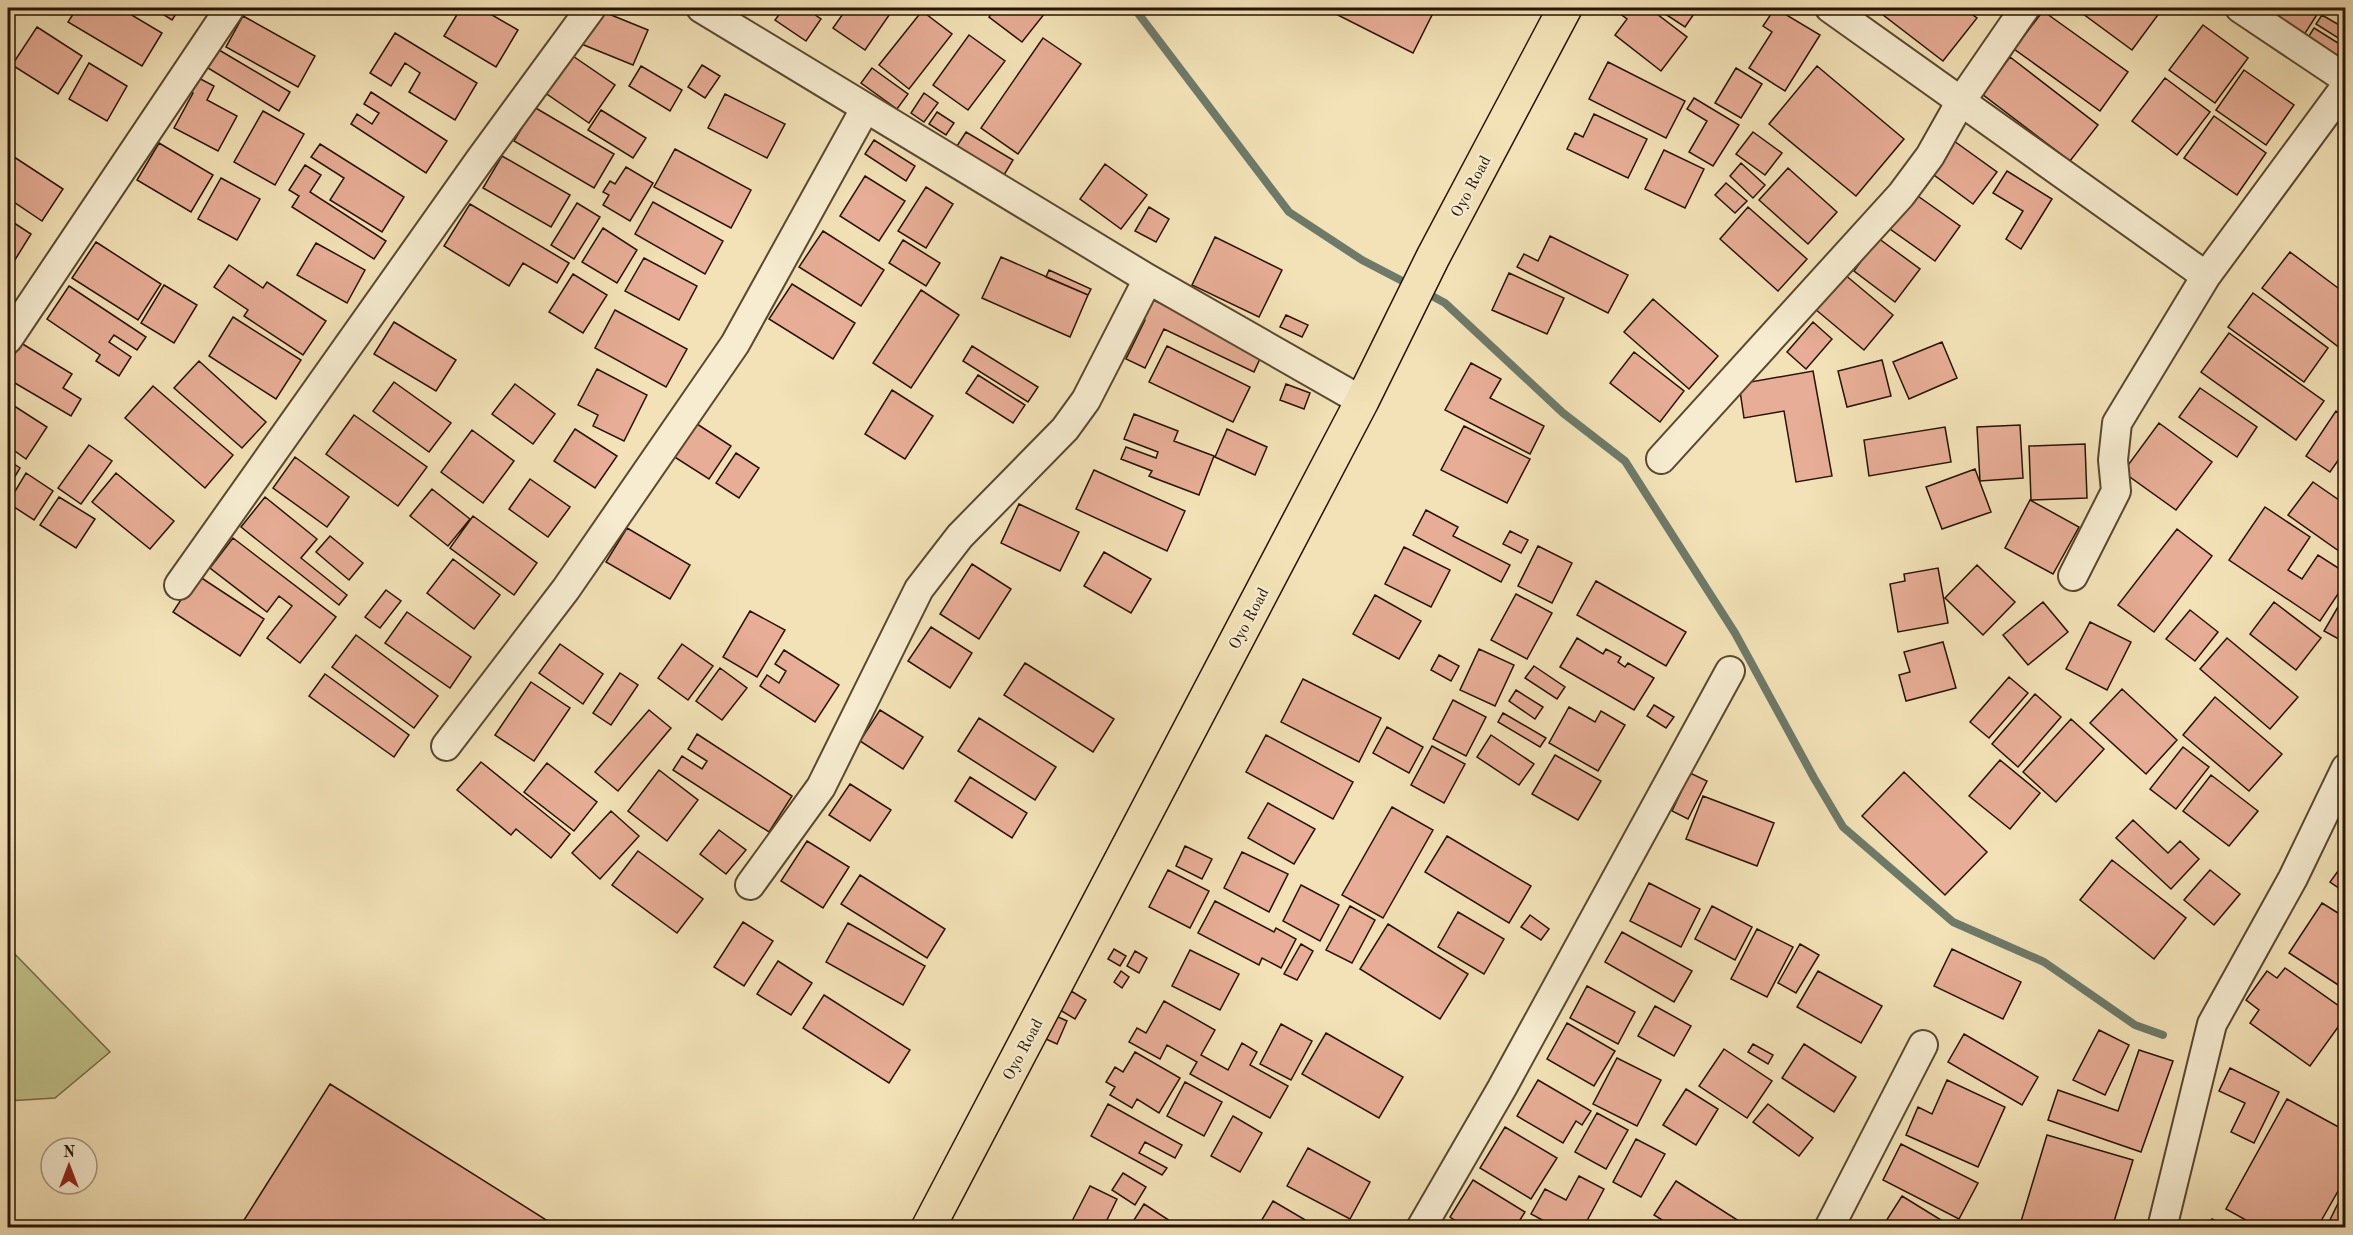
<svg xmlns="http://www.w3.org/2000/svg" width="2353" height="1235" font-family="'Old Standard TT',serif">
<rect width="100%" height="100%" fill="#f3e2b7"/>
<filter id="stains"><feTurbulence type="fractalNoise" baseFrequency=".00333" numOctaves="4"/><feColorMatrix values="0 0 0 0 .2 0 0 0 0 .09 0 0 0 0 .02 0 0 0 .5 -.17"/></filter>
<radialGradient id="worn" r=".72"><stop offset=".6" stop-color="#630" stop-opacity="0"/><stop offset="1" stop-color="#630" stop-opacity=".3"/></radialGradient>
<path fill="#c1c28a" stroke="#746b46" stroke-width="1.5" d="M8,947L110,1052L55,1098L8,1101Z"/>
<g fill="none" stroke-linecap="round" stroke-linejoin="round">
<path stroke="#6d7a69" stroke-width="8" d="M1134,8L1289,212L1362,260L1410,285
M1423,291L1445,303L1563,413L1625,461L1735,633L1814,778L1843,827L1953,922L2044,962L2135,1025L2163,1035"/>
</g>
<path fill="#e7ad96" stroke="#271402" stroke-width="1.5" d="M77,8H120L162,33L142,66L68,22Z
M153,8H180L172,20Z
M461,8H480L518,30L496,67L444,36Z
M594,8L648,30L633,65L579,43Z
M784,8H805L821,19L806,41L775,20Z
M847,8H894L865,50L833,28Z
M996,8H1049L1022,42L989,17Z
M1324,8H1428L1434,11L1413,53Z
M1623,8H1649L1687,37L1661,71L1615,35L1627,19L1619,13Z
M1656,8H1698L1685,27Z
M1775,8L1820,35L1785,91L1749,68L1772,32L1763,26Z
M1874,8H1963L1977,18L1943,61Z
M2075,8H2163L2132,50Z
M2284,8H2309L2318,13L2302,38L2275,21Z
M922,11L952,34L909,89L879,65Z
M2043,11L2128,72L2100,111L2014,49Z
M2322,15L2346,29V43L2316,24Z
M243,16L315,56L298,87L226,47Z
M2203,25L2248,58L2215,103L2169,70Z
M37,27L82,56L58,94L12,65Z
M2314,28L2346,48V64L2304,44Z
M395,33L477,83L455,120L409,92L420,73L405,63L391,86L370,73Z
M969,35L1005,61L968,110L933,85Z
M1043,38L1081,64L1018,154L981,128Z
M214,47L290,92L279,111L203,65Z
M567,52L615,85L589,123L541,90Z
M2010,57L2098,125L2070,161L1982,94Z
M1608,62L1685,101L1666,138L1589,99Z
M89,63L127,86L107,121L69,99Z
M702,65L720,76L705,98L688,87Z
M641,66L682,90L670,111L629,86Z
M1817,66L1904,139L1856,196L1769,124Z
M872,68L908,94L897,109L861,83Z
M1736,68L1762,84L1741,118L1715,103Z
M2244,70L2294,105L2266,145L2216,110Z
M193,75L214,86L207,100L237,116L218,151L174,128L193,93L185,89Z
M2165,78L2210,112L2177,155L2132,121Z
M371,92L447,141L426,173L351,124L357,114L372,124L379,113L364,104Z
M924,93L938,103L924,122L911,113Z
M725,94L785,124L767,158L708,128Z
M1694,98L1739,125L1713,166L1689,152L1707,121L1687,109Z
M534,107L614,154L594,188L514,141Z
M601,110L646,138L633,158L588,130Z
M263,111L304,134L275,185L234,162Z
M937,112L954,123L946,135L929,124Z
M1594,114L1647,139L1628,178L1567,149L1575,133L1583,137Z
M2214,116L2266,153L2237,195L2184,158Z
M966,132L1013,160L1004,175L957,146Z
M1753,132L1782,153L1765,175L1736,154Z
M874,140L915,166L906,181L865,154Z
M1954,141L1997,172L1973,204L1930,172Z
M159,143L213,175L191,212L137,180Z
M320,144L404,197L382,232L330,200L344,178L311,157Z
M675,149L751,190L731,228L654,187Z
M1664,150L1704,169L1685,208L1645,189Z
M8,153L63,189L42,221L8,198Z
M502,156L570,195L551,227L483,188Z
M1741,163L1765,185L1753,198L1730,176Z
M1105,164L1147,195L1121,229L1080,199Z
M305,165L321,175L310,192L386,241L374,259L292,207L299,196L289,190Z
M626,167L653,183L630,221L603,205L609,195L603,192L610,181L615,184Z
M1788,168L1837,212L1808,244L1759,200Z
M2007,171L2052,199L2021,249L2006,239L2023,211L1993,193Z
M865,176L905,201L879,241L840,216Z
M221,178L260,199L237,240L198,219Z
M1726,183L1747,201L1735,213L1715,195Z
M926,187L953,204L926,248L898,231Z
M1915,194L1960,226L1935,261L1890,229Z
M653,202L723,241L705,274L635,234Z
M577,203L600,217L574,259L551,245Z
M470,204L569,263L557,283L523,263L509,286L444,246Z
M1149,207L1169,219L1156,242L1135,231Z
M1748,207L1807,259L1778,291L1720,239Z
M8,219L31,234L13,263L8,260Z
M603,228L637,250L617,283L582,262Z
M823,231L884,270L861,306L799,267Z
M1550,236L1628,275L1608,313L1517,267L1524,254L1538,261Z
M1215,237L1282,270L1259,317L1192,285Z
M1878,238L1920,269L1895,302L1854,271Z
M903,240L940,263L926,286L889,263Z
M96,242L161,284L138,320L72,278Z
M316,243L365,270L347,303L297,275Z
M2290,252L2346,294L2345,352L2262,288Z
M1001,257L1088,295L1070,337L982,298Z
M644,258L697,286L679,320L625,291Z
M229,265L263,288L267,282L326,321L303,355L244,316L248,310L214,287Z
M1049,270L1091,289L1088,295L1046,277Z
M1509,273L1564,298L1547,334L1492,310Z
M573,274L607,295L583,333L549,312Z
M1844,274L1893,315L1864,350L1815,309Z
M792,284L855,323L833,359L769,319Z
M164,285L197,305L174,343L141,323Z
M69,286L146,337L137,350L114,335L109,342L131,357L119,376L96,361L100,355L47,319Z
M921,290L959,315L911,388L873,363Z
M2253,293L2328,348L2304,382L2228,327Z
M1145,296L1263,352L1254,372L1164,329L1145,368L1126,359L1145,320L1136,316Z
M1653,299L1718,356L1689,389L1624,332Z
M615,310L687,349L666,387L595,348Z
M1286,315L1308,325L1302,337L1280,327Z
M233,317L301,360L276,399L209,356Z
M394,322L456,360L436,391L374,354Z
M1813,322L1832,339L1806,369L1787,352Z
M2229,333L2324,401L2296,440L2201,372Z
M1942,342L1957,378L1909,399L1893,362Z
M21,343L72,374L63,388L81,399L71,416L8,379V366Z
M972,346L1038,387L1028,402L963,361Z
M1167,346L1250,387L1233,422L1149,382Z
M1634,352L1684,391L1660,422L1610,383Z
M1882,360L1891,396L1847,407L1838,371Z
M199,361L266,422L242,448L174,388Z
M1471,363L1501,379L1490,398L1544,426L1530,454L1445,410Z
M597,369L647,395L624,441L593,426L598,415L578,405Z
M1813,371L1832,476L1796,482L1784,411L1744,418L1739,384Z
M978,375L1025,405L1013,423L966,393Z
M394,382L451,423L429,452L373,411Z
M515,384L555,414L533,444L492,414Z
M1286,384L1310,393L1304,409L1280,400Z
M153,386L233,455L205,488L125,418Z
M2200,388L2257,427L2237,457L2179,417Z
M892,390L933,416L905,459L865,434Z
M8,402L47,427L26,459L8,446Z
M2336,411L2346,418V449L2330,472L2306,456Z
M1134,414L1178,431L1174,441L1214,456L1199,495L1149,476L1152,471L1121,459L1126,447L1156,458L1158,452L1124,439Z
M354,415L427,467L398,506L326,454Z
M694,422L731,446L709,479L673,456Z
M2159,423L2212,462L2176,510L2123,472Z
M2020,425L2023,478L1980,481L1977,427Z
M1464,426L1530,459L1507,503L1441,470Z
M1945,427L1951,462L1869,476L1864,440Z
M575,429L617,456L595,488L554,461Z
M1227,429L1267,447L1255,475L1215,457Z
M472,430L514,461L483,503L441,472Z
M2085,444L2087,498L2031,500L2029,446Z
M89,445L112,461L81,504L58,488Z
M736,453L759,468L739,498L716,483Z
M295,457L349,497L327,527L273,488Z
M8,460L20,468L8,488Z
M1975,469L1991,512L1942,529L1926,487Z
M1094,470L1185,511L1167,551L1076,509Z
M26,473L53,491L34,520L8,503Z
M116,473L174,521L150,549L92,502Z
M530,479L570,507L548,537L509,509Z
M2313,482L2346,505V556L2288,515Z
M432,489L470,519L448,546L410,516Z
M59,497L95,519L76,548L40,525Z
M265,497L317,539L301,558L347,595L339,605L241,527Z
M2030,500L2079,527L2053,574L2005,548Z
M1019,504L1079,532L1060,571L1001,543Z
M2265,507L2310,537L2288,570L2302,579L2318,555L2346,573V582L2320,621L2229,560Z
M1426,510L1458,527L1453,536L1510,565L1501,582L1413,535Z
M473,516L537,563L514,595L450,548Z
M627,528L690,565L670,599L606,562Z
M2177,529L2212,556L2154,632L2118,605Z
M1510,531L1528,540L1521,553L1503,544Z
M330,536L363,563L349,580L316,552Z
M233,538L336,617L300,663L267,638L292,606L279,596L267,612L210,568Z
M1538,546L1572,563L1552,603L1518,586Z
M1404,547L1450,570L1431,607L1385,584Z
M1104,552L1151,579L1131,613L1084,586Z
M453,559L500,595L474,629L427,593Z
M972,564L1011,589L979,639L940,614Z
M1977,565L2015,602L1983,635L1945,598Z
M1938,568L1948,623L1898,632L1890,584L1905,581L1904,574Z
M197,575L264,619L240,656L173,612Z
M1596,581L1686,632L1666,666L1577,615Z
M386,590L401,601L380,628L365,617Z
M2346,593V643L2324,631Z
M1516,594L1552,613L1527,659L1491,640Z
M1375,595L1421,621L1399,659L1353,634Z
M2043,602L2068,632L2028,665L2003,635Z
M2274,602L2321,638L2296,670L2250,634Z
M2190,610L2218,632L2195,661L2166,639Z
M750,611L785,630L757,677L723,657Z
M407,612L471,657L450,688L385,643Z
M2090,622L2131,642L2107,690L2066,669Z
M931,627L972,653L950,688L908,661Z
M356,635L438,696L414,728L332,667Z
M1577,638L1603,654L1606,649L1621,657L1618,662L1625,667L1628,663L1654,678L1634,710L1560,667Z
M2227,638L2298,697L2270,729L2200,669Z
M1943,642L1956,688L1906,701L1899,675L1910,672L1904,652Z
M560,644L603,674L583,704L539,673Z
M682,644L713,666L688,700L658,678Z
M1479,649L1514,665L1495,706L1460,690Z
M784,650L839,685L815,722L760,686L767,675L779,683L786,671L775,664Z
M1439,655L1459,666L1451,681L1431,670Z
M1025,663L1114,719L1093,752L1004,695Z
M1534,666L1565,687L1557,699L1525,678Z
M720,668L747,688L722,720L696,701Z
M620,673L638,685L611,725L593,713Z
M325,674L409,735L394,757L309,696Z
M2009,677L2028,693L1989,738L1970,722Z
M1303,679L1381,718L1359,762L1281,722Z
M531,682L570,708L534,761L495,735Z
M2122,689L2177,740L2146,774L2090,723Z
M1516,690L1543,707L1535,719L1509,701Z
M2035,694L2061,717L2018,767L1992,744Z
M2215,697L2282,754L2249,791L2183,735Z
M1453,700L1486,717L1466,756L1433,739Z
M1654,705L1674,717L1666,728L1647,716Z
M1569,707L1595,722L1601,711L1625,725L1598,771L1549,743Z
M649,710L671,728L618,791L595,772Z
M880,710L923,737L903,769L860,741Z
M1503,713L1546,738L1540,747L1498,722Z
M979,718L1056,767L1035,800L958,751Z
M2071,719L2104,749L2056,802L2023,772Z
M1387,727L1423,747L1409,773L1373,753Z
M697,734L792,796L769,832L673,770L682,756L702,769L707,761L688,749Z
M1266,735L1353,782L1333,819L1246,772Z
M1491,735L1534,764L1519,785L1477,757Z
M1432,746L1465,764L1444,803L1411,785Z
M2183,747L2209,767L2176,809L2150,789Z
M1555,755L1601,781L1578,820L1532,794Z
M2000,760L2040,793L2010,829L1969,796Z
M481,762L570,834L551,858L516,829L511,835L457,790Z
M547,763L597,802L574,831L524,792Z
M659,770L698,800L667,841L628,811Z
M1904,772L1987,852L1945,895L1862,816Z
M1690,773L1707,781L1688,819L1672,811Z
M2211,775L2258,811L2229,846L2183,811Z
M970,777L1027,813L1012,838L955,801Z
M850,784L891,810L870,841L829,815Z
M1703,796L1774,823L1757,866L1686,839Z
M1268,803L1315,829L1294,864L1248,838Z
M1392,807L1433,830L1383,918L1342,895Z
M611,811L639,836L600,879L572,853Z
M2133,820L2168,853L2180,841L2199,859L2171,889L2116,838Z
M719,830L746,850L726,874L700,854Z
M1447,836L1531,886L1509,923L1425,872Z
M807,841L849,867L823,908L781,881Z
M1185,846L1212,859L1202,879L1176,866Z
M638,851L703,899L677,933L612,885Z
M1242,852L1288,874L1269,912L1224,888Z
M2112,860L2186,918L2154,959L2080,900Z
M2346,860V893L2330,882Z
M1168,870L1209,891L1190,928L1149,907Z
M2210,870L2240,894L2214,925L2184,900Z
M860,875L945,929L927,958L841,904Z
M1649,883L1700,909L1681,947L1630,921Z
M1301,885L1339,905L1320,941L1283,921Z
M1215,901L1274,932L1276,928L1296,939L1281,968L1262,958L1259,965L1198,933Z
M2322,903L2346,918V990L2289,953Z
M1350,906L1375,920L1352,963L1326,950Z
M1712,906L1752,927L1735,960L1695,939Z
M1458,912L1504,939L1484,974L1438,947Z
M1530,915L1549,929L1541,940L1521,927Z
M743,922L773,941L744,986L714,967Z
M848,923L925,966L903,1005L826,962Z
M1388,924L1468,974L1440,1019L1360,969Z
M1757,929L1793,947L1767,997L1731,979Z
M1622,932L1692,971L1674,1002L1605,962Z
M1301,944L1313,951L1297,980L1284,974Z
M1800,944L1819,955L1796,993L1778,983Z
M1114,949L1126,956L1120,966L1108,959Z
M1952,949L2021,982L2003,1019L1934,986Z
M1190,950L1239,974L1220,1010L1172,986Z
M1135,951L1147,958L1139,973L1127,966Z
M778,961L812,983L791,1015L757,994Z
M2285,968L2346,1011V1016L2310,1066L2250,1023L2259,1010L2246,1000L2267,971L2277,978Z
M1121,971L1129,977L1122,988L1114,982Z
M1818,971L1882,1006L1861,1043L1797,1007Z
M1587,986L1635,1012L1618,1044L1570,1018Z
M1071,991L1086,1000L1075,1019L1060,1010Z
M824,995L910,1050L889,1083L803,1028Z
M1164,1001L1215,1030L1201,1055L1228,1070L1242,1043L1257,1052L1250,1065L1288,1086L1270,1118L1190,1074L1197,1062L1167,1045L1160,1059L1129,1042L1137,1028L1146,1033Z
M1655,1006L1691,1026L1674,1056L1638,1036Z
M1056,1016L1067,1021L1057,1044L1046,1039Z
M1567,1023L1615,1051L1594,1086L1547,1059Z
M1281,1024L1312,1041L1291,1080L1260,1064Z
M2099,1030L2129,1045L2105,1095L2073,1080Z
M1326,1033L1403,1077L1379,1118L1302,1074Z
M1964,1034L2038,1077L2022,1105L1948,1062Z
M1753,1044L1773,1055L1768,1064L1748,1052Z
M1804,1044L1856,1077L1834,1112L1782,1078Z
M1724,1049L1772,1081L1747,1118L1699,1086Z
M2139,1050L2173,1061L2141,1152L2048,1120L2058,1090L2118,1111Z
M1135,1052L1180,1078L1159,1113L1137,1099L1132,1108L1110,1095L1115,1087L1106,1082L1115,1067L1123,1072Z
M1617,1058L1661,1080L1637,1126L1593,1104Z
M2230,1068L2279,1092L2254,1143L2231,1132L2245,1103L2219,1091Z
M1538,1080L1591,1111L1582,1125L1576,1121L1563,1143L1517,1116Z
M1947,1080L2005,1107L1978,1167L1906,1135L1918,1107L1932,1114Z
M1185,1082L1222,1102L1204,1136L1167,1116Z
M330,1084L559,1228H239Z
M1686,1089L1718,1109L1696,1145L1663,1125Z
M2287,1099L2346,1131V1177L2317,1228H2260L2226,1209Z
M1108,1104L1182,1145L1175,1158L1145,1142L1139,1153L1167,1168L1162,1175L1091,1136Z
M1768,1104L1813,1138L1799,1156L1753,1122Z
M1597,1113L1628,1130L1606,1169L1575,1152Z
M1233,1116L1262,1133L1240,1172L1211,1156Z
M1505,1127L1557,1158L1531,1199L1480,1168Z
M2047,1135L2133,1160L2112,1228H2019Z
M1636,1139L1665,1154L1641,1197L1613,1182Z
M1901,1144L1978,1183L1959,1219L1883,1180Z
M1308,1148L1370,1182L1350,1219L1287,1186Z
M1123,1173L1146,1187L1135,1205L1112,1190Z
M1579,1176L1604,1189L1583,1228H1557L1531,1214L1545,1189L1566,1200Z
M1473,1180L1525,1212L1515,1228H1466L1450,1217Z
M1676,1181L1750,1228H1675L1654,1215Z
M1090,1186L1117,1199L1103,1228H1074L1070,1225Z
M2346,1187V1228H2326Z
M1902,1196L1954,1228H1896L1886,1221Z
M1273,1201L1319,1228H1257Z
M1144,1204L1181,1228H1129Z
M2212,1219L2228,1228H2207Z"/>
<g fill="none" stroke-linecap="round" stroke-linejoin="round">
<defs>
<path id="minor" d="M701,8L1148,279L1362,401
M1830,8L2206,276
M2240,8L2346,79
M8,339L230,8
M1661,459L1901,195L1930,156L1961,101L2025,8
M2073,576L2116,491L2113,460L2117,423L2206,276L2346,86
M179,585L479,161L591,8
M446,746L566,589L735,344L865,109
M750,885L821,787L919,589L960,536L1065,429L1086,400L1148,279
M1421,1228L1502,1088L1730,671
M1829,1228L1923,1045
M2162,1228L2212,1024L2293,878L2346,768"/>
<path id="trunk" d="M928,1228L1362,401L1433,257L1565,8"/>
</defs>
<use href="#minor" stroke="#5a482f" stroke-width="32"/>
<use href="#trunk" stroke="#271402" stroke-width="36"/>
<use href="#minor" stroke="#f7ecd0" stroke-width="28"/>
<use href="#trunk" stroke="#f3e2b7" stroke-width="33"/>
</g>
<g text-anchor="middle" stroke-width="4.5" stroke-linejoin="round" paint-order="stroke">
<g font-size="16" fill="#271402" stroke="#f7ecd0">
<text transform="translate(1470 186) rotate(-62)" y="6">Oyo Road</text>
<text transform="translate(1248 618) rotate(-62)" y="6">Oyo Road</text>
<text transform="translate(1022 1049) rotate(-62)" y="6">Oyo Road</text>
</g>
</g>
<rect width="2353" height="1235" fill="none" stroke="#f3e2b7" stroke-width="30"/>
<rect x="9" y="9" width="2335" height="1217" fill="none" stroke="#271402" stroke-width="3"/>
<rect x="15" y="15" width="2323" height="1205" fill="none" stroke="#271402" stroke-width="1.5"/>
<g transform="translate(69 1166)"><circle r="28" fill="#f7ecd0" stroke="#a4967e" stroke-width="1.5"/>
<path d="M0-4.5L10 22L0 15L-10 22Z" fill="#8f2418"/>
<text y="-9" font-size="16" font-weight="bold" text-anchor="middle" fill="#271402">N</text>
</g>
<rect width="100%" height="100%" filter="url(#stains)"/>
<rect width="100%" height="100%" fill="url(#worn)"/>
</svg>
